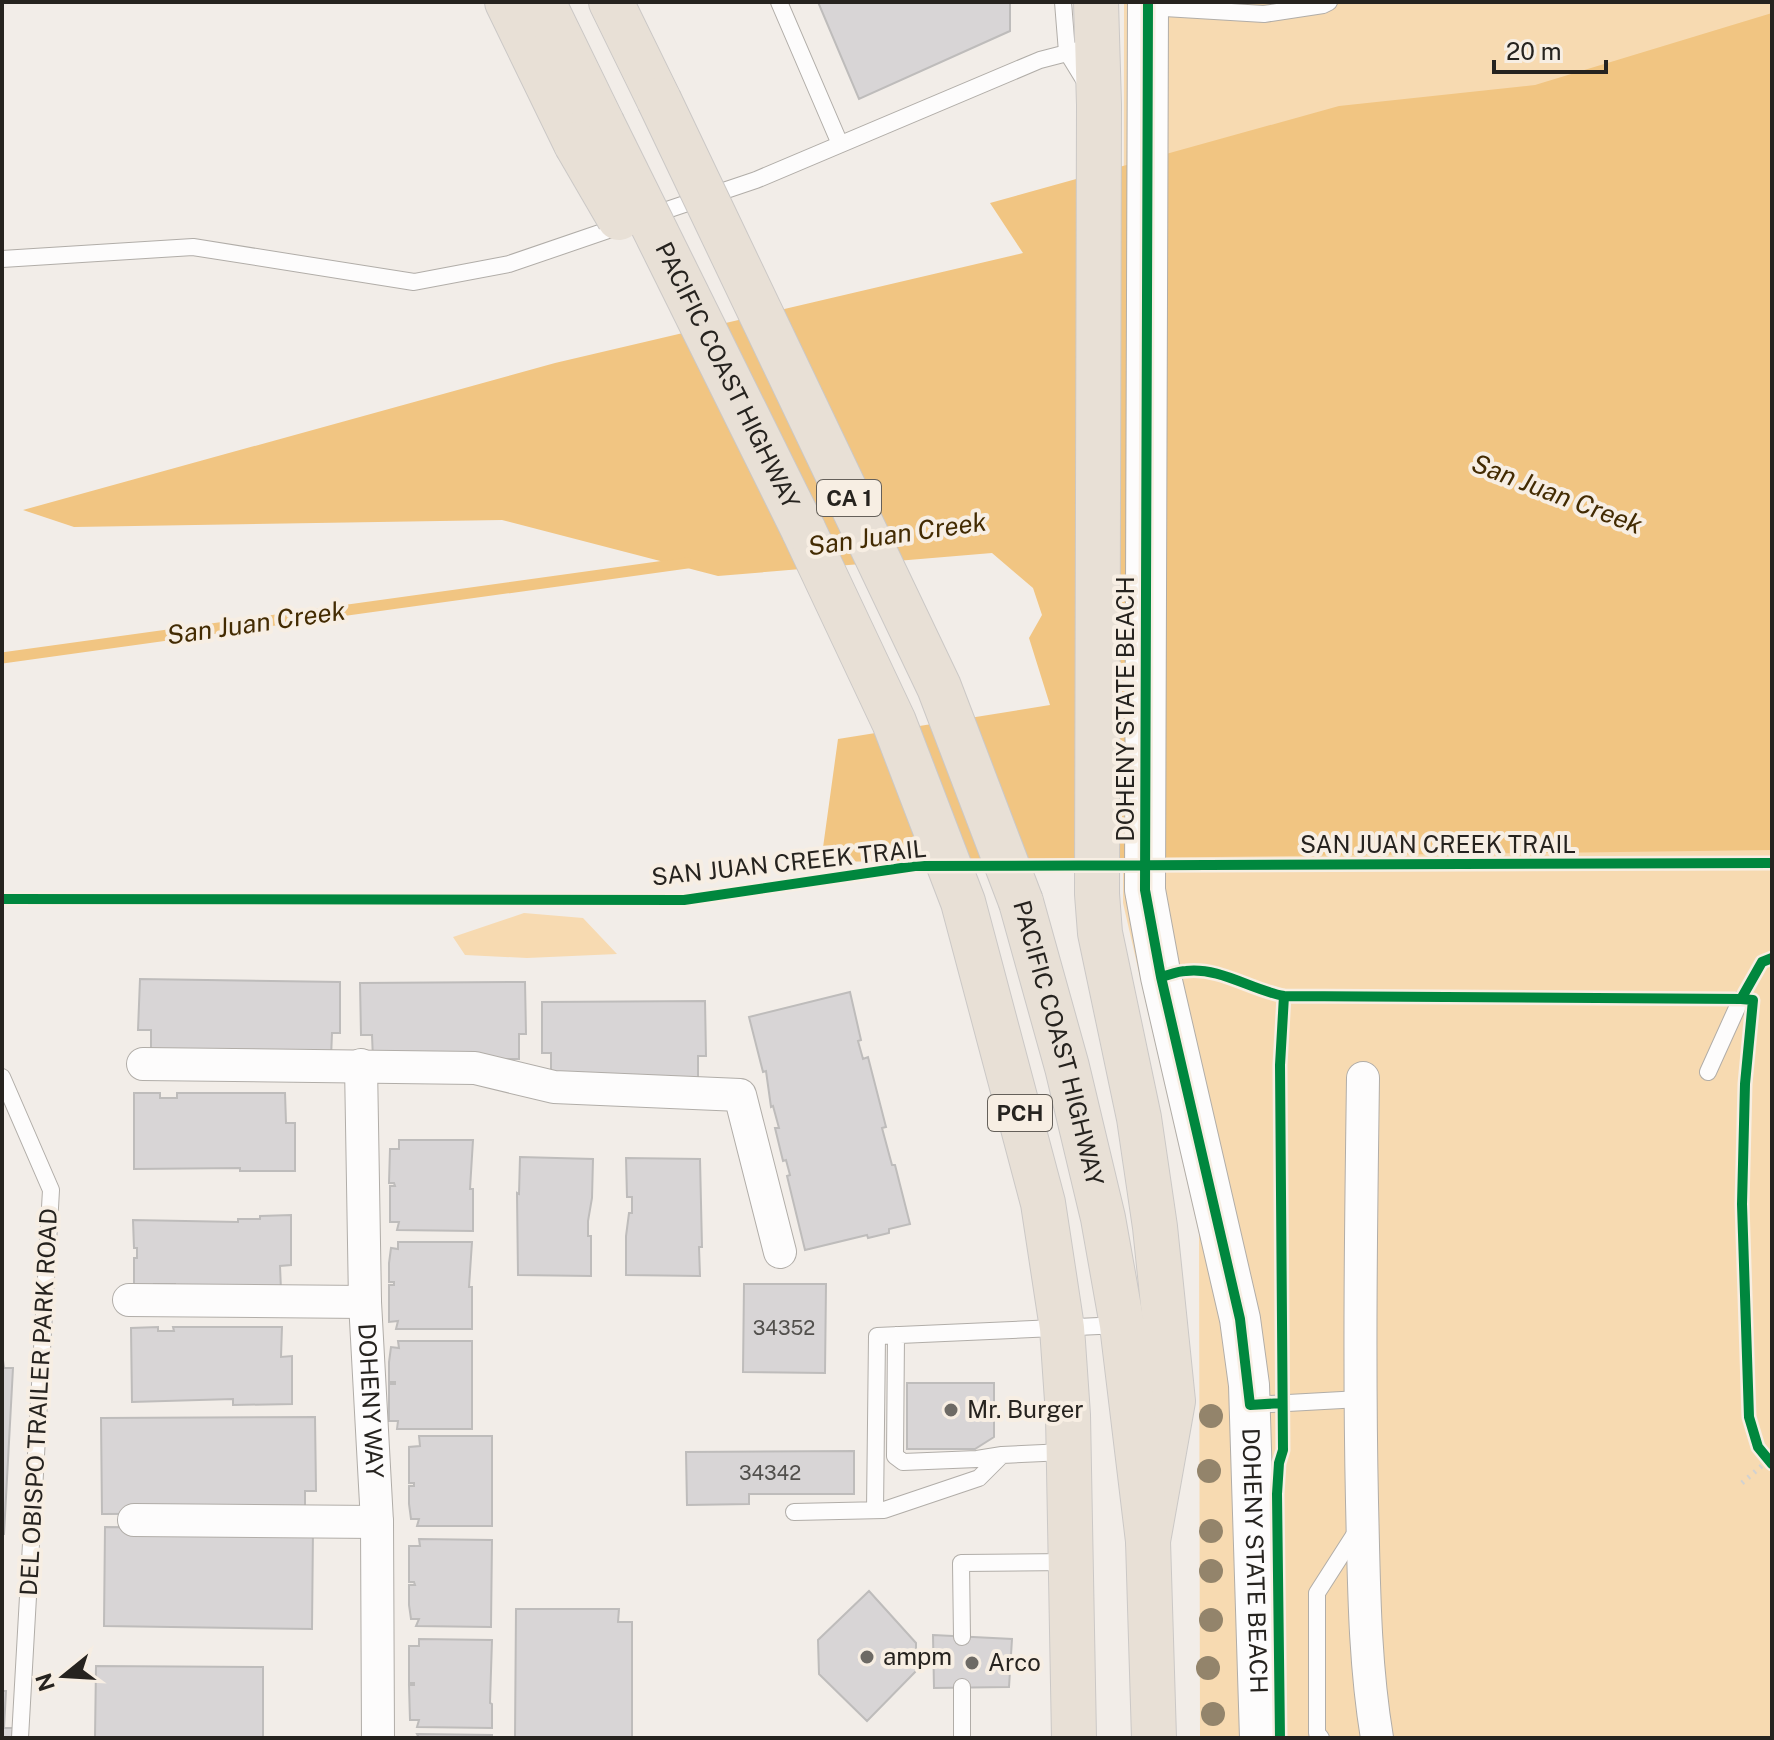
<svg xmlns="http://www.w3.org/2000/svg" width="1774" height="1740" font-family="'Public Sans',sans-serif">
<rect width="100%" height="100%" fill="#f2ede8"/>
<path fill="#f7dab1" d="M1124,2H1772V1738H1200L1199,1233L1123,903Z
M524,913L583,918L617,954L527,958L465,955L453,937Z"/>
<path fill="#f1c582" d="M1772,13V850L821,862L838,739L1050,705L1029,638L1042,615L1033,588L992,553L718,576L502,520L74,527L23,510L555,363L1023,253L990,203L1339,106L1535,85Z"/>
<g fill="none" stroke-linecap="round" stroke-linejoin="round">
<path stroke="#f1c582" stroke-width="11" d="M2,658L687,563"/>
</g>
<path fill="#d8d5d6" stroke="#bebcbb" stroke-width="2" d="M818,2H1010V31L859,99Z
M140,979L340,982V1033H332L331,1058L151,1057V1030H138Z
M525,982L526,1034H519V1059H373L372,1035H361L360,983Z
M850,992L861,1040L858,1041L863,1059L868,1057L886,1127L882,1128L892,1165H895L910,1224L889,1229V1233L868,1238L867,1235L805,1250L787,1176L790,1175L786,1160L783,1161L775,1128H779L773,1106L771,1107L766,1071L763,1072L749,1017Z
M705,1001L706,1056H698V1081L551,1082V1053H542V1002Z
M134,1093H160V1098H177V1093H285L286,1123H295V1171H240V1168L134,1169Z
M399,1140H473L470,1189H473V1231L397,1230L399,1222H390V1186H395L394,1183H389L390,1149H399Z
M520,1157L593,1159L592,1198L588,1221V1236H591V1276L518,1275L517,1193L519,1194Z
M626,1158L700,1159L702,1247H699L700,1276L626,1275V1236L629,1213H632V1197H627Z
M291,1215V1265L280,1266L281,1290L175,1291V1284H154V1288H134V1258H137V1248H134L133,1220L238,1222V1219H260V1216Z
M398,1242H472L469,1287H472V1329H396L398,1321L389,1322V1285H394V1282H389V1263L391,1248L398,1249Z
M744,1284H826L825,1373L743,1372Z
M158,1327V1331H174L173,1327H282L281,1357L292,1356V1404L233,1405V1399L132,1402L131,1328Z
M398,1341H472V1429H397L398,1421H389V1384H395V1382H389V1362L391,1347L399,1348Z
M2,1353L4,1368H13L4,1534H2Z
M907,1383H994V1437L975,1449H907Z
M315,1417L316,1491H305V1513L102,1514L101,1418Z
M419,1436H492V1526H417L419,1519H411L409,1504V1486H414V1483H409V1447L420,1446Z
M854,1451V1494H749V1504L687,1505L686,1452Z
M105,1527L313,1529L312,1629L104,1626Z
M419,1539L492,1540L491,1627L416,1626L419,1619H411L409,1605V1585H415L414,1582H409V1546H420Z
M869,1591L916,1643V1671L867,1721L819,1674L818,1640Z
M516,1609H619L618,1622H632V1738H515Z
M933,1635L1012,1639L1009,1687L934,1688Z
M419,1639L492,1640L490,1703L492,1704V1728L417,1727L419,1720H410L409,1685H414V1683H409V1646H419Z
M96,1666L263,1667V1738H95Z
M2,1691H6L4,1728H13L12,1738H2Z
M417,1734L492,1735V1738H419Z"/>
<g fill="none" stroke-linecap="round" stroke-linejoin="round">
<defs>
<path id="service" d="M779,2L840,144
M1063,2L1067,52L1086,83
M1148,7L1264,14L1323,5L1329,2
M649,216L756,180L1040,60L1094,46
M2,259L193,247L414,282L509,264L623,225
M1708,1072L1741,999
M2,1077L51,1190L20,1738
M896,1335L895,1456L903,1462L977,1459L1002,1455
M1250,1405L1360,1399
M875,1510L877,1336L1121,1325
M794,1512L884,1510L979,1478L1002,1455L1065,1452
M962,1637L961,1563L1070,1562
M962,1687V1738
M1321,1738L1317,1733V1593L1358,1529"/>
<g id="minor">
<path d="M143,1064L475,1068L554,1087L740,1095L780,1252"/>
<path id="s1" d="M361,1065L365,1302L377,1522L378,1738"/>
<path d="M1363,1078C1361,1219 1359,1361 1362,1502C1364,1581 1364,1660 1377,1738"/>
<path d="M129,1300L365,1302"/>
<path d="M134,1520L377,1522"/>
</g>
<g id="tertiary">
<path id="s2" d="M1148,2L1145,890L1161,977L1240,1319L1249,1385L1260,1738"/>
</g>
<g id="trunk">
<path d="M507,2L576,144"/>
<path d="M543,2L602,123"/>
<path d="M611,2L659,100"/>
<path d="M1096,2L1099,105L1097,894L1100,933L1139,1118L1155,1227L1173,1401L1148,1541"/>
<path d="M803,529L894,722L963,902L1043,1203L1062,1328L1068,1415L1074,1738"/>
<path id="s3" d="M1021,902L1067,1067L1103,1218L1122,1325L1148,1541L1154,1738"/>
</g>
</defs>
<use href="#service" stroke="#b1ada8" stroke-width="18"/>
<use href="#minor" stroke="#b1ada8" stroke-width="34"/>
<use href="#tertiary" stroke="#b1ada8" stroke-width="42"/>
<use href="#trunk" stroke="#cbc8c6" stroke-width="46"/>
<path stroke="#d3d2d0" stroke-width="5" stroke-dasharray="2 6" stroke-linecap="butt" d="M1742,1483L1772,1457"/>
<use href="#service" stroke="#fdfcfc" stroke-width="16"/>
<use href="#minor" stroke="#fdfcfc" stroke-width="32"/>
<use href="#tertiary" stroke="#fdfcfc" stroke-width="40"/>
<use href="#trunk" stroke="#e8e0d6" stroke-width="44"/>
<defs>
<g id="trunk-bridge">
<path d="M659,100L939,687L1021,902"/>
<path id="s4" d="M602,123L803,529"/>
<path d="M576,144L619,218"/>
</g>
</defs>
<use href="#trunk-bridge" stroke="#cbc8c6" stroke-width="46" stroke-linecap="butt"/>
<use href="#trunk-bridge" stroke="#e8e0d6" stroke-width="44"/>
<defs>
<path id="cycleway" d="M1148,2L1145,890L1161,977L1240,1319L1250,1405L1282,1403
M2,899L684,900L915,866L1772,863
M1161,977C1169,975 1178,971 1186,971C1220,967 1251,990 1284,996L1741,999L1762,962L1772,958
M1741,999L1753,1000L1745,1084L1742,1204L1749,1417L1758,1447L1772,1464
M1280,1738L1277,1494L1279,1463L1283,1450L1280,1065L1284,996"/>
</defs>
<use href="#cycleway" stroke="#f7eee3" stroke-width="15"/>
<use href="#cycleway" stroke="#00873e" stroke-width="10"/>
</g>
<g fill="#93846b">
<circle cx="1211" cy="1416" r="12"/>
<circle cx="1209" cy="1471" r="12"/>
<circle cx="1211" cy="1531" r="12"/>
<circle cx="1211" cy="1571" r="12"/>
<circle cx="1211" cy="1620" r="12"/>
<circle cx="1208" cy="1668" r="12"/>
<circle cx="1213" cy="1714" r="12"/>
</g>
<g fill="#6d6a65" stroke="#f7eee3" stroke-width="3">
<circle cx="951" cy="1410" r="8"/>
<circle cx="867" cy="1657" r="8"/>
<circle cx="972" cy="1663" r="8"/>
</g>
<g text-anchor="middle" stroke-width="8" stroke-linejoin="round" paint-order="stroke">
<g font-size="20" fill="#52504d">
<text x="784" y="1335">34352</text>
<text x="770" y="1480">34342</text>
</g>
<g fill="#f7eee3" stroke="#65605a" stroke-width="2">
<rect x="817" y="480" width="64" height="36" rx="6"/>
<rect x="988" y="1095" width="64" height="36" rx="6"/>
</g>
<g font-size="22" font-weight="bold" fill="#26231f">
<text x="849" y="506">CA 1</text>
<text x="1020" y="1121">PCH</text>
</g>
<g font-size="24" fill="#26231f" stroke="#f7eee3">
<text dy="8" stroke="none"><textPath href="#s4" startOffset="282">PACIFIC COAST HIGHWAY</textPath></text>
<text transform="translate(1126 709) rotate(-90)" y="8">DOHENY STATE BEACH</text>
<text x="1438" y="853">SAN JUAN CREEK TRAIL</text>
<text transform="translate(789 863) rotate(-6)" y="8">SAN JUAN CREEK TRAIL</text>
<text dy="8" stroke="none"><textPath href="#s3" startOffset="146">PACIFIC COAST HIGHWAY</textPath></text>
<text dy="8" stroke="none"><textPath href="#s1" startOffset="336">DOHENY WAY</textPath></text>
<text transform="translate(39 1402) rotate(-87)" y="8">DEL OBISPO TRAILER PARK ROAD</text>
<text dy="8" stroke="none"><textPath href="#s2" startOffset="1570">DOHENY STATE BEACH</textPath></text>
</g>
<g font-size="24" fill="#26231f" stroke="#f7eee3" text-anchor="start">
<text x="967" y="1418">Mr. Burger</text>
<text x="883" y="1665">ampm</text>
<text x="988" y="1671">Arco</text>
</g>
<g font-size="26" font-style="italic" fill="#432b02" stroke="#f7eee3">
<text transform="translate(1557 494) rotate(21)" y="9">San Juan Creek</text>
<text transform="translate(897 534) rotate(-8)" y="9">San Juan Creek</text>
<text transform="translate(256 623) rotate(-8)" y="9">San Juan Creek</text>
</g>
</g>
<rect width="1774" height="1740" fill="none" stroke="#26231f" stroke-width="8"/>
<g transform="translate(64 1676) rotate(252)" stroke="#f7eee3" stroke-width="6" paint-order="stroke">
<path d="M0-6L14 30L0 20L-14 30Z" fill="#26231f"/>
<text y="-12" font-size="22" font-weight="bold" text-anchor="middle" fill="#26231f">N</text>
</g>
<path d="M1494 60v12h112v-12" fill="none" stroke="#26231f" stroke-width="4"/>
<text x="1506" y="60" font-size="24" fill="#26231f" stroke="#f7eee3" stroke-width="6" paint-order="stroke">20 m</text>
</svg>
